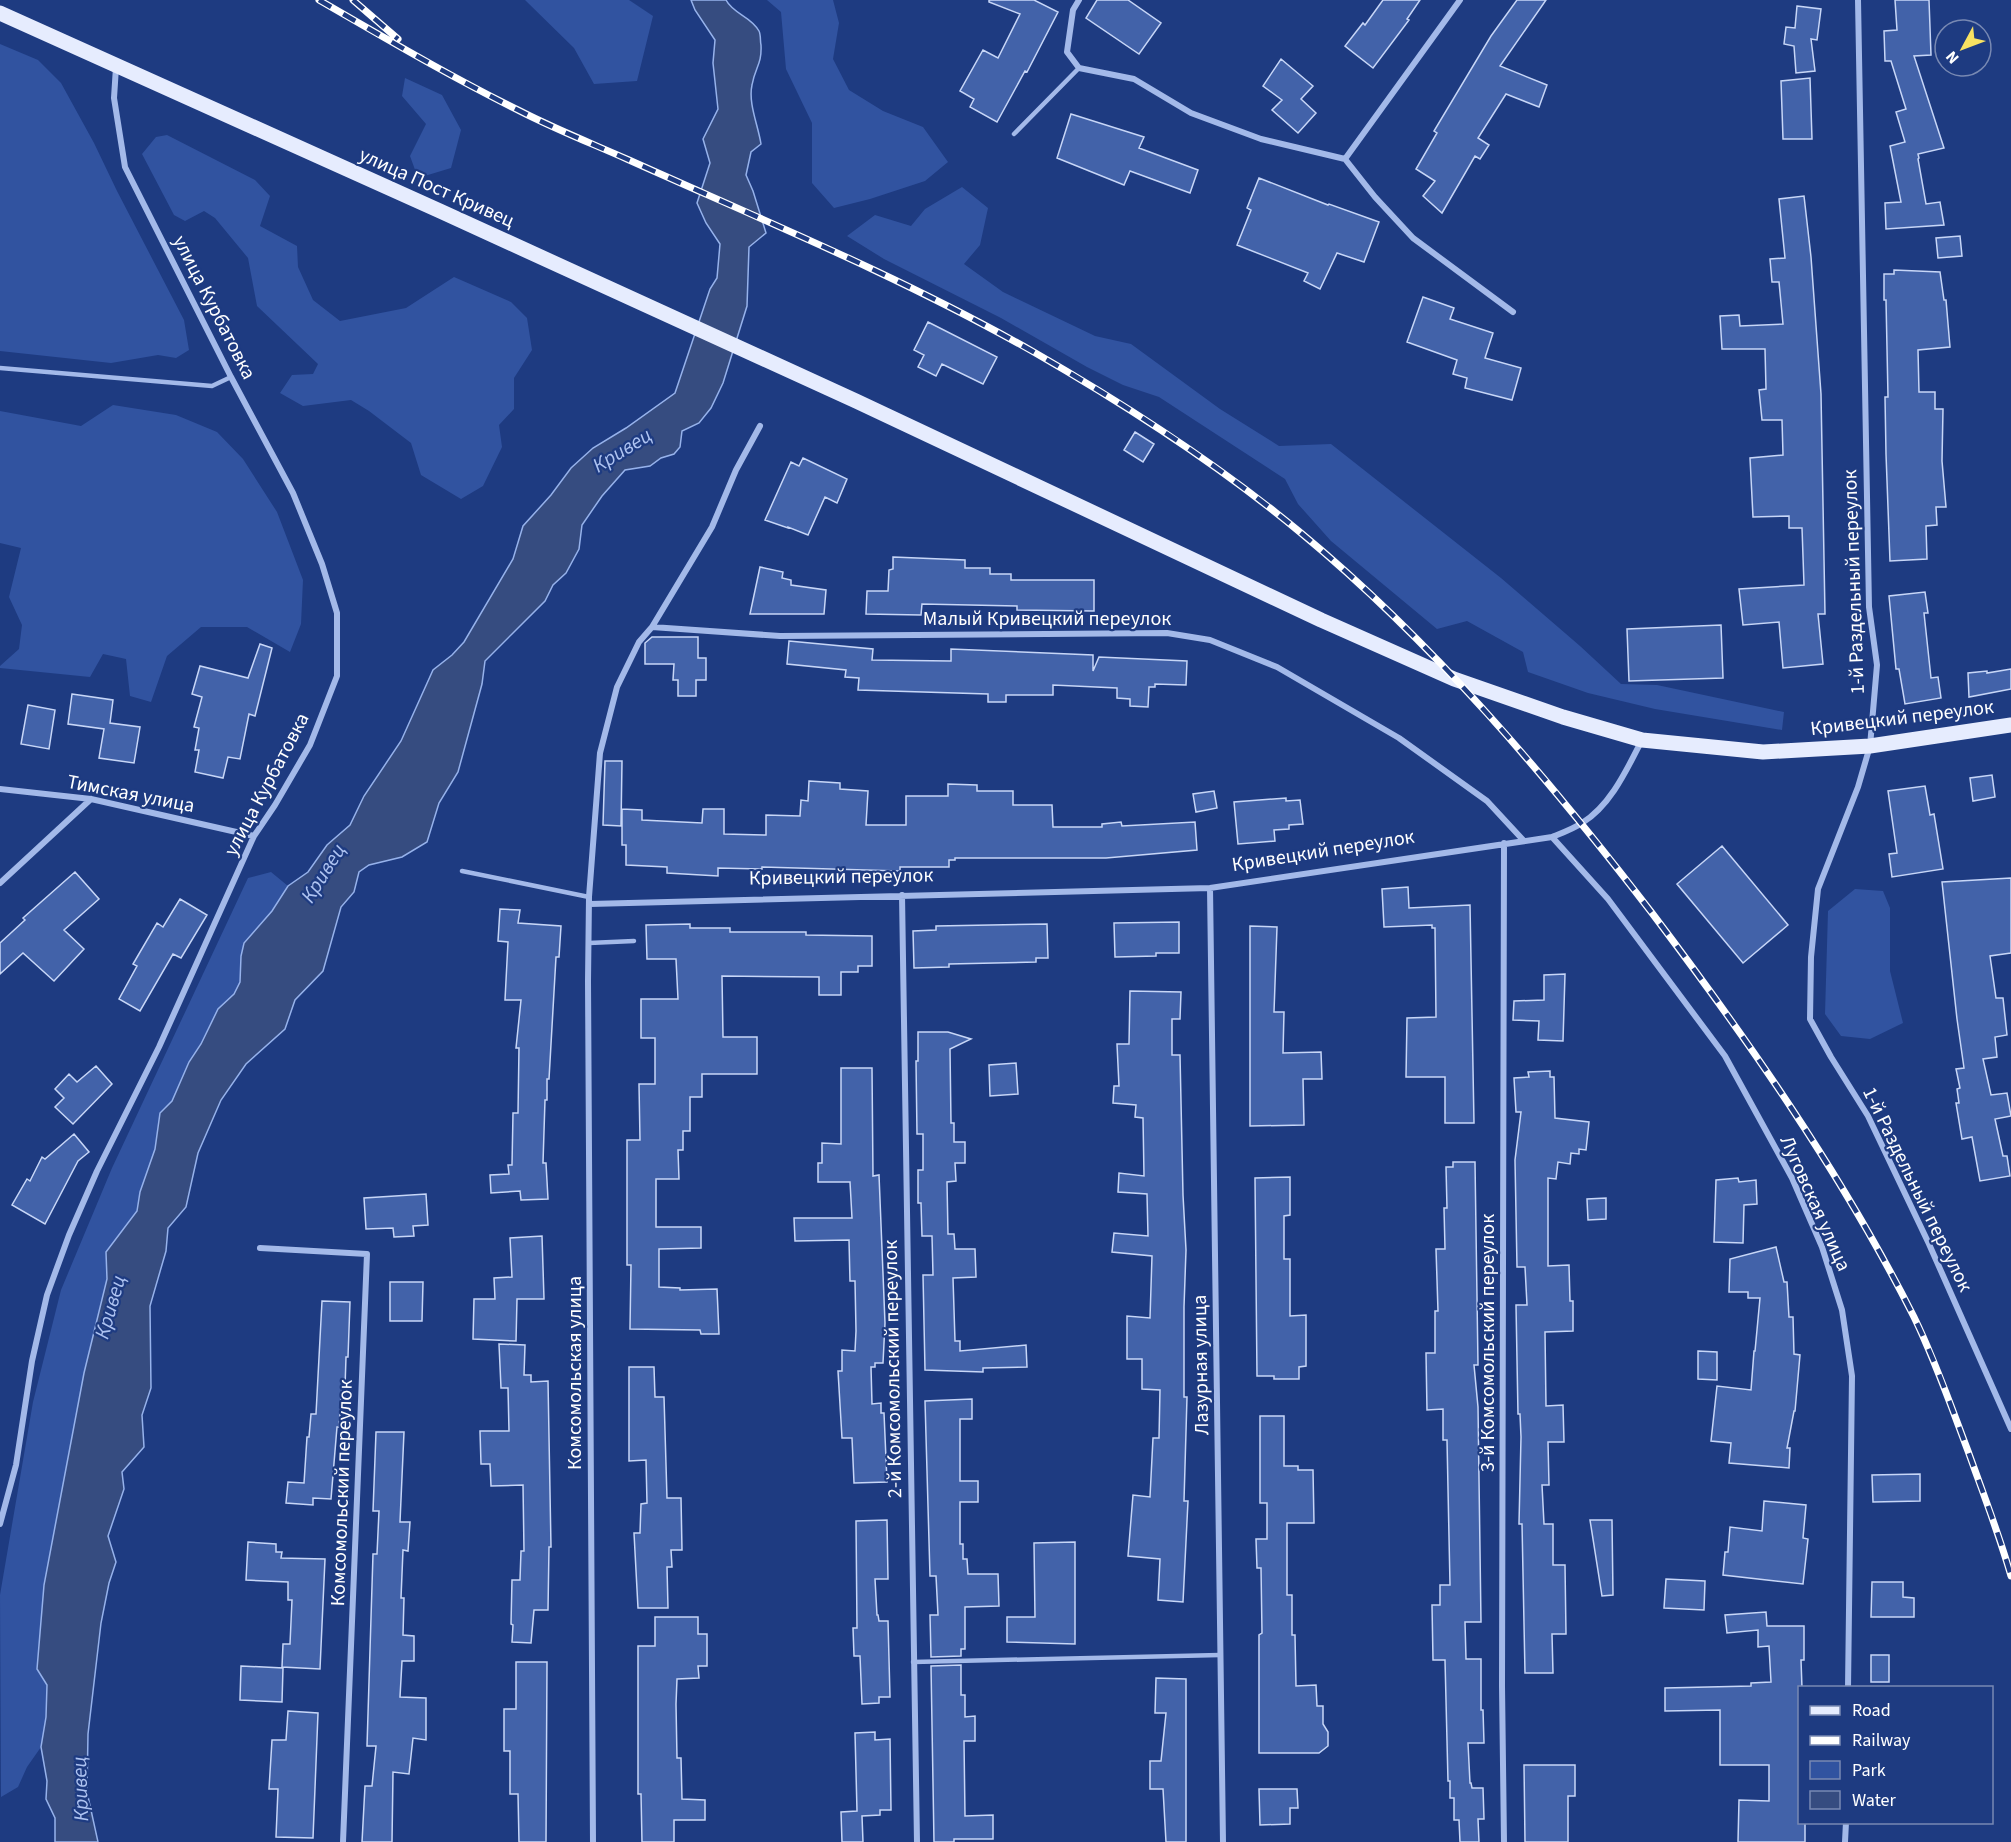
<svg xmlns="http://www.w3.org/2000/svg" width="2011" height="1842" font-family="'Source Sans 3',sans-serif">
<rect width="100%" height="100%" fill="#1e3b81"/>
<path fill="#3153a0" d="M525,0H629L653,16L637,81L594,84L574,48Z
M767,0H833L839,23L833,59L849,90L883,111L923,127L948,162L925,181L870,199L834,208L812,183V123L786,69L781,12Z
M0,44L38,60L61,83L94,143L117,191L184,320L189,350L176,358L158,355L111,363L0,351Z
M405,78L442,95L461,130L451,168L418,178L410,156L426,124L402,96Z
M167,135L255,180L270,196L260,226L297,246L298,267L313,300L340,321L406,308L454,277L511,302L527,318L532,350L514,378V409L499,425L502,447L483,486L461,499L421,475L411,443L369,411L351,400L303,406L280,393L292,375L313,374L318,364L257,306L248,258L215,218L204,211L185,221L174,215L142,154L156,137Z
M962,187L988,208L980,245L964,264L1003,292L1095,336L1131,344L1220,409L1279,446L1331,444L1501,578L1580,646L1621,684L1657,685L1784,712L1782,730L1655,709L1588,693L1528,672L1523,652L1467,621L1437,629L1331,541L1298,504L1285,479L1159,397L1123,385L1087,367L1001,318L884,259L847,236L875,215L911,226L925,209Z
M113,405L176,415L217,432L243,459L277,512L303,580L301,624L290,652L247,627H201L167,656L151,702L130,696L126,659L103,654L90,677L0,668V666L19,649L22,625L9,597L21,548L0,543V411L81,426Z
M271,872L288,886L272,911L244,943L241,956L240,982L234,994L218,1009L201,1044L189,1062L172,1101L160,1113L155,1149L140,1192L137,1211L106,1252L107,1279L84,1373L44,1585L37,1669L47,1685L46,1717L41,1747L27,1767L18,1787L1,1797L0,1595L33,1402L61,1290L112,1168L248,878Z
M1855,889L1883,891L1890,908V971L1903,1023L1870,1039L1841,1036L1825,1014L1828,911Z"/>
<path fill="#364c80" stroke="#96b2eb" stroke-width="1.5" d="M691,0H726C733,14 751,16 759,31C761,35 760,41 761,45C762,65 755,67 752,85C748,103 758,125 761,144L751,152L746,175L753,191L766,233L749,247L747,306L723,383L711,408L699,423L682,431L680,447L674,454L661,458L650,466L625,470L602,496L582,525L579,549L566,573L553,585L545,601L485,661L482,684L458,772L439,803L427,842L402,857L369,865L359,872L354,892L341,907L323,971L295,1000L285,1029L246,1064L221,1100L198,1153L186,1207L168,1228L166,1251L150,1306L151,1388L142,1415L144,1447L122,1472L124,1489L108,1536L116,1562L109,1583L101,1623L88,1734L87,1792L98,1842H55V1818L46,1799L47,1781L41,1747L46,1717L47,1685L37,1669L44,1585L84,1373L107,1279L106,1252L137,1211L140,1192L155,1149L160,1113L172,1101L189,1062L201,1044L218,1009L234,994L240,982L241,956L244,943L272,911L288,886L308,872L327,845L350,825L364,796L401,741L433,670L452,655L464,642L513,559L523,526L551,495L571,468L593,448L626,428L675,393L710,289L717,278L720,244L706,223L697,203L710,163L703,139L718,109L713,63L715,40L695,10Z"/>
<path fill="#4262a9" stroke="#c7d6f7" stroke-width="1.5" d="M989,0H1034L1058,12L1027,72L1025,71L997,122L970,107L974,99L960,91L983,50L998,58L1020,14L989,2Z
M1097,0H1128L1161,23L1139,54L1086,18Z
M1383,0H1420L1407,19L1409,20L1373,68L1345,46L1363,23L1365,25Z
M1517,0H1546L1500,66L1547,85L1539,107L1506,94L1478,138L1489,145L1480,159L1475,156L1442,213L1423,196L1435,181L1416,169L1437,133L1434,131L1491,36Z
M1895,0H1929L1931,55L1914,56L1944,148L1918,154L1919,158L1918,159L1926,204L1940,202L1944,225L1886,229L1885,203L1901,202L1890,146L1905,142L1896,112L1906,109L1891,61H1885L1884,31L1897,30Z
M1797,6L1821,9L1817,40L1811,39L1815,71L1796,73L1794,46L1784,44L1786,27L1795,28Z
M1281,59L1313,86L1301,99L1316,113L1298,133L1272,110L1282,100L1263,86Z
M1810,78L1812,139H1783L1781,81Z
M1071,114L1144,137L1139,148L1198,170L1190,193L1130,171L1124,185L1057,158Z
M1259,178L1328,205L1329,204L1379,222L1364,262L1337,253L1320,289L1304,281L1308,273L1237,245L1251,210L1247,208Z
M1804,196L1811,257L1821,394L1825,614H1818L1823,664L1783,668L1779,622L1743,625L1739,589L1804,585L1802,528H1789V516L1753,517L1750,458L1783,455L1782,420H1762L1759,390L1766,389L1765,349H1722L1720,316L1739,315L1740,326L1783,324L1779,282H1772L1770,259L1785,258L1779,199Z
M1960,236L1962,256L1938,258L1936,238Z
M1894,270L1940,272L1944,300H1946L1950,347L1918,350L1919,392H1935V409H1943L1942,461L1946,507H1936L1937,525L1926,526L1927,559L1890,561L1886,454L1885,397H1888L1886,300H1884V274H1894Z
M1423,297L1454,308L1450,319L1493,333L1485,358L1521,368L1512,400L1465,388L1467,378L1453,374L1457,360L1407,342Z
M928,322L997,357L983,384L942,364L936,376L918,367L924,355L914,350Z
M1135,432L1154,444L1143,462L1124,450Z
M803,458L847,479L837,503L825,497L808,535L788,527V528L765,520L791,462L799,466Z
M893,557L965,560V568H990V574H1011V580H1094V611L1017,610V606L922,604L921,615L866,614L867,591H888L889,570L893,569Z
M760,567L783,572L782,578L791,580V585L826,590L824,614H750Z
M1925,592L1928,613H1924L1931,678L1938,677L1941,698L1905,704L1899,669H1896L1889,596Z
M1721,625L1723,678L1629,681L1627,629Z
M652,637H698V658H706V680H696V696H678V680H673L674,664H645V643Z
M789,641L873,649L872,660L951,661V649L1093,655V671L1099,657L1187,661L1186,685L1155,684V687H1149L1148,707L1130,706V699L1117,698V688L1053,685V695H1006V702H988V694L858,690L859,678L845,677L846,670L787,664Z
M260,644L272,648L255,716L249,714L240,759L228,757L223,778L195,772L199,750H195L199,728L194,727L202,697L192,694L200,666L248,678Z
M2011,669V689L1969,697L1968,673L1987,671V673Z
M72,694L113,700L110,723L140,727L134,763L99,758L104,729L68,724Z
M28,705L55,710L49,749L21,744Z
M605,761H622L621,826L603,825Z
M1992,775L1995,797L1973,801L1970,778Z
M809,781L840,783V789L868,791L866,825H906V796H948V784L977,785V791H1013V805H1052L1053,827H1102V824L1121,822L1122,826L1195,822L1197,850L1106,858H955V860H949V867H900V871L762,867V869L718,868V876L667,873V867L626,865V845H622V809L642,810V820L702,823L703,809H724V834L766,835V815L800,816L801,800L808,801Z
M1925,786L1930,815L1934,814L1943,869L1892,877L1889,854L1897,853L1888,791Z
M1214,791L1217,808L1196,812L1193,794Z
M1286,798V801L1300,800L1303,824L1289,825V829L1274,830L1275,841L1238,844L1234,802Z
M1722,846L1788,925L1743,963L1677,884Z
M75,872L99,899L64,930L84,949L54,981L23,953L0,974V943L25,920L23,918Z
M2011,878V953L1990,956L1996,998H2003L2007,1035L1995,1037L1997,1057L1983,1059L1991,1095L2007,1093L2011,1116L1995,1119L2003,1156H2007L2010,1176L1980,1181L1972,1137L1962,1139L1956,1103H1959L1957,1089L1960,1088L1956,1069L1964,1068L1957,1019L1942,882Z
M1408,887L1409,908L1470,905L1474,1123H1445V1077H1406L1407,1018L1436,1017L1435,928H1432V925L1384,927L1382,889Z
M180,899L207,915L181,958L173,954L140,1011L119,999L137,966L133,964L157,923L163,927Z
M500,909L520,910L518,923L561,926L559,957H556L549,1079H547V1100H545L543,1163H546L548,1199L521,1200L520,1191L491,1193L490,1175L509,1174L508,1165H512L513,1113H518L519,1048H516L521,1000H505L508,942L498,941Z
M1179,922V953H1156V956L1115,957L1114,923Z
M690,924V928H730V932H806V935L872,936V966H858V972H841V995H819V977L722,976L723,1037H757V1074H702V1097H690V1131H683V1150H678L679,1179H656V1227H701V1248L659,1249V1287L680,1288V1290L717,1289L719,1334H701L700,1330L630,1329L631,1265H627V1140H640L639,1084H655V1038H641V999H678L676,959H647L646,925Z
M1047,924L1048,958H1036V962L949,964V967L914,968L913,931L936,930V926Z
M1250,926L1277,927L1274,1012H1284L1283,1053L1321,1052L1322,1079H1303L1304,1125L1250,1126Z
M1565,974L1563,1041L1538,1040L1539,1021L1513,1020L1514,1001L1544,1000V975Z
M1130,991L1181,992L1180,1019H1172V1055H1180L1183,1195L1186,1250L1184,1307V1397H1187L1184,1501H1188L1183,1602L1158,1600L1160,1559L1128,1556L1133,1495L1150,1497L1153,1438H1159L1160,1390L1142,1389V1359H1127V1316L1150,1318L1152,1256L1112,1252L1114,1233L1148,1236L1147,1194L1118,1192L1119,1173L1144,1176L1143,1118L1135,1117L1136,1105L1113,1103L1114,1086H1119L1117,1044H1129Z
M918,1032H948L971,1039L950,1049L951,1123H954V1142H965V1163H955L956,1181L947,1182L948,1234H954L955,1249H975L976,1277L953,1278L955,1341H960V1351L1026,1345L1027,1367L983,1368V1372L925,1370L923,1275H933L932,1236H922L921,1203H918V1170H923V1134H917L916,1061H918Z
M1016,1063L1018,1094L990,1096L989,1065Z
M96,1066L112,1084L73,1124L55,1107L64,1098L55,1089L69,1074L77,1082Z
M841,1068H872L873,1176L879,1175L885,1323L883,1363H875V1367H871L872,1404L881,1403V1413H884L887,1482L854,1483L852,1438H842L838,1371H842V1350L855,1351L856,1331L855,1281H850L849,1240L795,1241L794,1218H852L850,1182H818V1163H822V1143L841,1144Z
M1550,1071V1077H1554L1555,1118L1589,1122L1586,1150L1579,1149V1154L1571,1153L1570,1164L1558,1162L1556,1179L1548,1178V1266L1569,1265L1570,1301H1573V1331L1545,1332L1546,1406L1563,1405L1564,1442H1548L1549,1485H1542L1544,1524H1553V1565H1565L1566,1634H1552L1553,1673H1525L1522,1524H1519L1521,1437L1520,1414H1518L1516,1305H1527L1525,1267H1517L1515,1160L1521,1112H1516L1514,1078L1529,1077L1528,1072Z
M74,1134L89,1152L78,1161L45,1224L12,1205L27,1179L30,1181L42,1157L45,1159Z
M1453,1162H1475L1478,1365H1474L1478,1407L1481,1622H1465L1466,1659H1481V1710H1483L1484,1743H1468L1470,1783H1471L1472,1788H1483L1484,1819H1478L1479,1842H1460L1459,1820H1454V1798H1450V1781H1448L1445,1660H1433L1432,1605H1440V1585H1450L1447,1440H1443V1409L1427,1410L1426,1353H1435V1311H1438L1436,1249H1445L1444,1208H1447L1446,1167H1453Z
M1290,1177V1215L1284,1216V1259H1290V1316L1306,1315V1366L1299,1367V1379H1274V1376H1257L1255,1178Z
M1738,1178L1739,1182L1756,1180L1757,1204L1744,1205L1743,1243L1714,1242L1716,1180Z
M426,1194L428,1225L413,1226L414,1236L394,1237L393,1228L366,1229L364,1198Z
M1606,1198V1219L1588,1220L1587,1199Z
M542,1236L544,1299H517L516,1341L473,1339L474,1299H495L494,1278L512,1277L510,1238Z
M1776,1247L1784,1282H1787L1789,1317H1793L1794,1354L1800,1355L1795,1411H1794L1787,1448H1790L1789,1468L1729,1463L1731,1443L1711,1441L1717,1386L1751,1390L1754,1351H1755L1760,1298H1748V1292H1729L1730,1259Z
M390,1282H423L422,1321H390Z
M322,1301L350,1302L348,1357H346L345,1388H342L339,1427H337L331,1499L313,1498V1505L286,1503L288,1482L304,1483L307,1437H309L311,1414H316Z
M499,1344L525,1345L524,1375H531V1382L548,1381L551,1547H549L548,1610H534L531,1643L512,1642L513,1625L511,1624L512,1580H520L521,1551H524L523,1485L491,1486L490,1464H481L480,1431H509L508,1388H501Z
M1698,1351L1717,1352V1380L1698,1379Z
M629,1367H654L655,1397H664L667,1498H681L682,1550H671L672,1567H667L668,1608H638L634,1533H640L641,1504L647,1503L646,1460L629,1461Z
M972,1399V1419H960V1481H978V1502H960V1544H963V1559H967L968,1574H998L999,1606L965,1607V1649H961V1656L931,1657L930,1615H938L936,1576H930L925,1401Z
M1260,1416H1284V1466H1298V1470H1313L1314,1523H1287V1595H1292V1635H1295L1296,1686L1316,1685L1317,1706H1323V1724L1328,1732V1746L1319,1753H1259V1635L1262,1633L1261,1568H1257L1256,1539H1267V1503H1260Z
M376,1432H404L400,1522H410L408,1551L403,1550L401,1598H404L403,1635L414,1636V1661H402L400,1697L426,1698V1740L413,1738L409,1774L393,1772L392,1842H362L365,1786H372L376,1746H367L373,1554H377L379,1511H373Z
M1920,1474V1501L1873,1502L1872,1475Z
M1764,1501L1806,1505L1803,1538L1808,1539L1803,1584L1723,1575L1725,1552H1728L1730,1527L1762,1531Z
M887,1520L888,1579H875L877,1615H878L879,1621H888L890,1697H879V1703L862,1704L860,1656H854L853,1628H857L856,1521Z
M1590,1520H1612L1613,1595L1602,1596Z
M248,1542L276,1544V1552H282L281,1558L325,1559L320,1669L282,1667L283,1644H290L292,1600H288V1582L246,1580Z
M1075,1542V1644L1007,1642V1617H1035L1034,1543Z
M1666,1579L1705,1581L1704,1610L1664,1608Z
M1872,1582H1903V1597L1914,1598V1617H1871Z
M1766,1612L1767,1626H1804V1660H1801L1802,1688H1800V1822H1805V1842H1738L1739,1800L1769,1801V1765H1720V1710L1665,1711V1688L1751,1686V1683L1771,1682L1769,1646L1758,1647V1630L1727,1633L1725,1615Z
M655,1617H698V1634H707V1666H698L699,1678L677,1679L676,1704L677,1758H681L682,1799L705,1800V1820H674V1842H642L641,1794H638V1646H655Z
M1871,1655H1889V1682H1871Z
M516,1662H547L546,1842H519L518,1794H510V1751H504V1709H516Z
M961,1665V1695H965V1717L975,1716V1741H964L965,1816L993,1815V1839H954V1842H934L931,1666Z
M241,1666L283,1668L282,1702L240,1700Z
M1156,1678L1186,1679V1842H1166L1163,1789H1150V1761H1161L1166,1713H1155Z
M288,1711L318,1713L313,1838L276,1837L278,1789H269L272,1740H286Z
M875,1732V1740L890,1739L891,1810H880V1815L862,1816L863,1842H842L841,1812L857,1811L855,1733Z
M1524,1765H1575V1796H1568V1842H1525Z
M1259,1789H1297L1298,1808H1290V1824L1260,1825Z"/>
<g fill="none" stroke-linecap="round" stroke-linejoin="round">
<path stroke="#a3b9e9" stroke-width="4.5" d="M1014,134L1079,68
M0,368L212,386L231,377
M462,871L589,897
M589,943L634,941
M913,1662L1220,1655"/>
<path stroke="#a3b9e9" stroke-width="6" d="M1079,0L1073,10L1067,52L1079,68L1134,79L1191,113L1261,139L1345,159L1375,197L1413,238L1513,312
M1858,0L1869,607L1877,665L1870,746L1858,787L1818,889L1811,957L1810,1019L1831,1057L1868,1116L1929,1244L2011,1429
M1345,159L1460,0
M652,627L780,636L1167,633L1210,640L1277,667L1399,738L1487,801L1524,841
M0,789L91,799L254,836
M1552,837L1608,899L1725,1056L1792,1178L1822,1247L1842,1310L1852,1376L1848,1688
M0,883L91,799
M1210,888L1223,1842
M902,895L917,1842
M590,904L1210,888L1552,837C1562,833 1573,829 1582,823C1611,805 1627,769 1642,740
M260,1248L367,1254L343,1842
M0,1524L16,1465L32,1361L47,1295L69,1235L97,1171L159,1047L254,836L275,805L310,745L337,676V613L322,564L293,493L231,377L125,167L114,98L116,67
M593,1842L588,981L589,897L600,753L617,687L639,642L652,627L712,527L736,470L760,426
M1504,1842L1502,1686L1504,843
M1845,1842L1846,1822"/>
<path stroke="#e6ecfe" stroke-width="15" d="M0,13L440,211L856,401L1321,620L1454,679L1563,717L1642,740L1763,752L1870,746L2011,725"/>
<defs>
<path id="rail" d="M319,0C385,38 451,77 520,111C555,129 593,144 629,160C765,221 903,278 1032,351C1126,405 1218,464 1301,533C1434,643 1547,777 1652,913C1748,1040 1842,1174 1914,1317C1935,1360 1951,1406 1968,1451C1983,1493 1999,1534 2011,1576
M353,0L398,39"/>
</defs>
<use href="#rail" stroke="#fff" stroke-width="7"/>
<use href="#rail" stroke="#1e3b81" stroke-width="4.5" stroke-dasharray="14" stroke-linecap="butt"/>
</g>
<g text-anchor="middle" stroke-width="4.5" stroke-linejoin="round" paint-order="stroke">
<g font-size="20" fill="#fff" stroke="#1e3b81">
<text transform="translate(437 187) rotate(24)" y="7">улица Пост Кривец</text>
<text transform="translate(215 307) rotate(63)" y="7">улица Курбатовка</text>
<text transform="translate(1853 582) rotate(-92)" y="7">1-й Раздельный переулок</text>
<text x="1047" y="625">Малый Кривецкий переулок</text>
<text transform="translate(1902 717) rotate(-7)" y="7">Кривецкий переулок</text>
<text transform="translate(266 784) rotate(-62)" y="7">улица Курбатовка</text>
<text transform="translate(131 793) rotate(11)" y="7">Тимская улица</text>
<text transform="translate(1323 850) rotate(-9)" y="7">Кривецкий переулок</text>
<text transform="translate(841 876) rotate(-1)" y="7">Кривецкий переулок</text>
<text transform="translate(1918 1189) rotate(64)" y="7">1-й Раздельный переулок</text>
<text transform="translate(1816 1203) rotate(66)" y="7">Луговская улица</text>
<text transform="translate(1487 1343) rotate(-90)" y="7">3-й Комсомольский переулок</text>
<text transform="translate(1200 1365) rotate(-91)" y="7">Лазурная улица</text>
<text transform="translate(892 1369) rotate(-91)" y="7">2-й Комсомольский переулок</text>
<text transform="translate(574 1373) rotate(-90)" y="7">Комсомольская улица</text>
<text transform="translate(341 1493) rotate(-88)" y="7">Комсомольский переулок</text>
</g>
<g font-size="21" font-style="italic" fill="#aec3f1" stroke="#1e3b81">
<text transform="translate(622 450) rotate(-32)" y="7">Кривец</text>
<text transform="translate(323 873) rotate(-58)" y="7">Кривец</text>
<text transform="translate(110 1307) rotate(-74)" y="7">Кривец</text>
<text transform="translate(80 1789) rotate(-92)" y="7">Кривец</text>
</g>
</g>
<rect x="1798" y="1686" width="195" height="138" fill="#1e3b81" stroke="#7889b3" stroke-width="1.5"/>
<rect x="1810" y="1706" width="30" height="9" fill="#e6ecfe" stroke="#7889b3" stroke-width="1.5"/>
<text x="1852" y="1716" font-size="18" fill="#ffffff">Road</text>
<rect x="1810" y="1736" width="30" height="9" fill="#ffffff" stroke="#7889b3" stroke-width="1.5"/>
<text x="1852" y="1746" font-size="18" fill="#ffffff">Railway</text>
<rect x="1810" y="1761" width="30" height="18" fill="#3153a0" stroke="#7889b3" stroke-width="1.5"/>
<text x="1852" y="1776" font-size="18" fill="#ffffff">Park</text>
<rect x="1810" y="1791" width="30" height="18" fill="#364c80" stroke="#7889b3" stroke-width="1.5"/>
<text x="1852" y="1806" font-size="18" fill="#ffffff">Water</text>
<g transform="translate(1963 48) rotate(229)"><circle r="28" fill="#1e3b81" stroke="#7889b3" stroke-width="1.5"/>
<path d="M0-4.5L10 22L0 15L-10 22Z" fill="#f8e262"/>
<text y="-9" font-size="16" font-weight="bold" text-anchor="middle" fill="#ffffff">N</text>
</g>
</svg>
